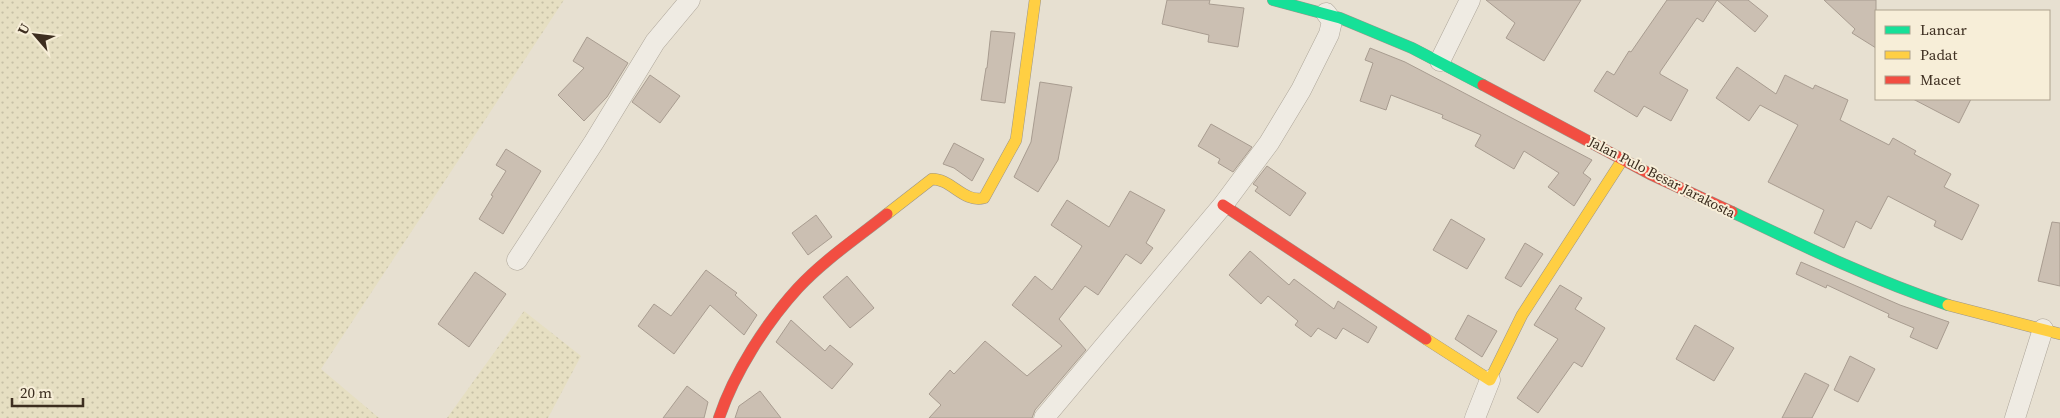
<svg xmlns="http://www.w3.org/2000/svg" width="2060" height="418" font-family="'Source Serif 4',serif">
<defs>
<pattern id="farmland-dots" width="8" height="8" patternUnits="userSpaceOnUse" patternTransform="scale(1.25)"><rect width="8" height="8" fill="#e6dfc2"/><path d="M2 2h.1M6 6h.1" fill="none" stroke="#c6c0a6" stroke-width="1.8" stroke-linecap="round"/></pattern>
</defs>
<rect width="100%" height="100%" fill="#e7e0d1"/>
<path fill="url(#farmland-dots)" d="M0,0H564L321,369L379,418H0Z
M524,311L581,356L548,418H447Z"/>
<path fill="#cbbfb2" stroke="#a89c90" d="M1167,0H1210L1209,4L1244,8L1238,47L1208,42L1209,35L1162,24Z
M1486,0H1581L1544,61L1506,38L1515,23Z
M1667,0H1748L1768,16L1755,32L1717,0L1703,22L1697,18L1660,72V74L1688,90L1671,121L1644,106L1637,117L1594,91L1607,71L1614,75L1629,51L1631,52Z
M1824,0H1876V48L1852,33L1855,29Z
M991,31L1015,33L1005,103L981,100L986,68H987Z
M587,37L628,63L607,97L584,121L558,95L584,68L573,61Z
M1370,48L1405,62L1592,160L1583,173L1591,179L1574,206L1548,187L1559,173L1524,151L1514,169L1475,146L1481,135L1442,118L1443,115L1391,95L1386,110L1360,101L1373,63L1365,60Z
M1737,67L1776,94L1785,75L1813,89L1815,85L1848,100L1840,120L1889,145L1893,138L1916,151L1914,154L1951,174L1944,187L1979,205L1962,240L1934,226L1936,221L1888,196L1871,229L1856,221L1844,248L1814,233L1824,210L1768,182L1798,125L1760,105L1749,121L1716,98Z
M650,75L680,96L660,123L632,102Z
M1040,82L1072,87L1058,160L1038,192L1014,177L1031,142Z
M1913,99H1971L1959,123Z
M1211,124L1252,147L1233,172L1218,163L1220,159L1198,146Z
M954,143L984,159L972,181L954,168L943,164Z
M506,149L541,171L503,234L479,219L493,196L491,195L506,171L496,165Z
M1267,166L1306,193L1290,216L1255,191L1258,187L1253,184Z
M1130,191L1165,210L1146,243L1153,248L1141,264L1126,254L1098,295L1085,286L1059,319L1086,350L1035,410L1032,418H929L941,405L929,394L950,370L954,374L985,341L1027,376L1062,346L1012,305L1035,276L1052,290L1079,251L1082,246L1051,225L1067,200L1109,227Z
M816,215L832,237L808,255L792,233Z
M1451,219L1485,239L1467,269L1433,250Z
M2052,222L2060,223V286L2038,281Z
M1525,243L1543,254L1521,287L1505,278Z
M1250,251L1289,285L1294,279L1334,309L1338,301L1377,327L1368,343L1343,328L1336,339L1318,328L1311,337L1295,325L1298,321L1268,296L1261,304L1229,275Z
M1801,262L1900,305L1949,322L1937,349L1910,337L1914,328L1888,317L1889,314L1827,285L1826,288L1796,274Z
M706,270L737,293L735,295L757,315L744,335L710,305L674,354L638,326L654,304L671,316Z
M475,272L506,294L469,347L438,324Z
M847,276L874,308L850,328L823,297Z
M1560,285L1582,298L1575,309L1605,328L1582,367L1574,362L1538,413L1517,398L1558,339L1534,325Z
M1468,315L1497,331L1482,357L1455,339Z
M791,320L825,351L830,345L853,364L832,389L776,342Z
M1695,325L1734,348L1714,381L1676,359Z
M1850,356L1875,369L1858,402L1834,390Z
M1805,373L1829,385L1812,418H1782Z
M687,386L708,402L704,418H663Z
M760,391L781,418H735L739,406Z"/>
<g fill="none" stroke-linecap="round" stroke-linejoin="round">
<defs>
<path id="street" d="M1440,61L1470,0
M517,260L594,142L655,42L690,0
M1044,418L1223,205L1269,143L1301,90L1329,34L1332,21L1326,13
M1475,418L1490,380
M2015,418L2043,329"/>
<path id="fast" d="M1273,0L1340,18L1412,48L1483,85
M1732,212C1803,246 1873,280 1948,305"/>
<path id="slow" d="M887,214L932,179C952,179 963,203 984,198L1016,140L1035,0
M1948,305L2060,334
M1426,339L1490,380L1522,315L1621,162L1620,158"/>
<path id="jam" d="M1483,85L1650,174L1732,212
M1223,205L1426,339
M719,418C734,373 766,323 798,288C824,260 857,238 887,214"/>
</defs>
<use href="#street" stroke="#ada599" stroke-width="21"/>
<use href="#fast" stroke="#9c958a" stroke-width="12"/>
<use href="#slow" stroke="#9c958a" stroke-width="12"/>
<use href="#jam" stroke="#9c958a" stroke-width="12"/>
<use href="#street" stroke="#efebe3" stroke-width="20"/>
<use href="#fast" stroke="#16e098" stroke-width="11"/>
<use href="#slow" stroke="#ffcf43" stroke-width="11"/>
<use href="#jam" stroke="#f24e42" stroke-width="11"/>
</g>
<g text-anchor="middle" stroke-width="4" stroke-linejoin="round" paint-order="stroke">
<g font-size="14" fill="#3d2e20" stroke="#f7eed8">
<text transform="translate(1662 177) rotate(27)" y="5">Jalan Pulo Besar Jarakosta</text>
</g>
</g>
<rect x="1875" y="10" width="175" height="90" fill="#f7eed8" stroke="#ada18e"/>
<rect x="1885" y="26" width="25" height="8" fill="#16e098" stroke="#ada18e"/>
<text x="1920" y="35" font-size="15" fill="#3d2e20">Lancar</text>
<rect x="1885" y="51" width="25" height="8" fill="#ffcf43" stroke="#ada18e"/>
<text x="1920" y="60" font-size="15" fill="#3d2e20">Padat</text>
<rect x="1885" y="76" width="25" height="8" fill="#f24e42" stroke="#ada18e"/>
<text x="1920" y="85" font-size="15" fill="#3d2e20">Macet</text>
<g transform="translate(35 35) rotate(298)" stroke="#f7eed8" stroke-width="4" paint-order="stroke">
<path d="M0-4L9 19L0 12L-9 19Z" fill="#3d2e20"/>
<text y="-8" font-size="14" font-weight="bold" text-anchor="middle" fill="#3d2e20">U</text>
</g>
<path d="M12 398v8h71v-8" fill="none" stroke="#3d2e20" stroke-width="2.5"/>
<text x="20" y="398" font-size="15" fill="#3d2e20" stroke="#f7eed8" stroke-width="4" paint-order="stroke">20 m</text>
</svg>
